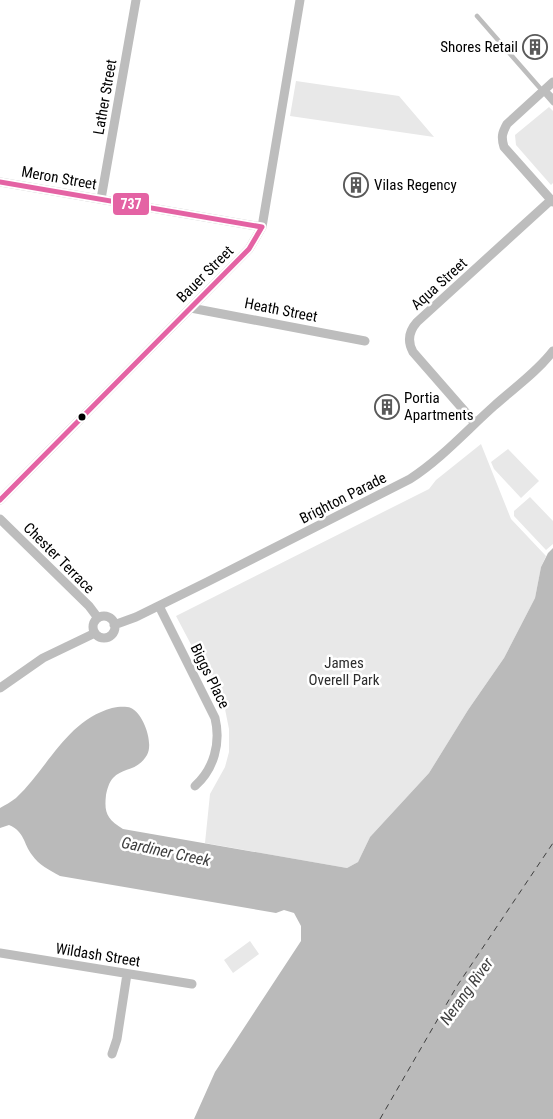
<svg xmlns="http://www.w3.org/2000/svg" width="553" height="1119" font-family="'Roboto Condensed',sans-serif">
<rect width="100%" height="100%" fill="#fff"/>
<path fill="#e8e8e8" d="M296,81L399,96L434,137L290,116Z
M549,107L553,111V183L551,185L516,145L515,135Z
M481,444L511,519L546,556L541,567L535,598L504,658L468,710L429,773L370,837L358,862L347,868L205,843L210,794L225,767L229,752V729L225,709L176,616L429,489L436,480Z
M508,449L539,481L521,498L494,469L491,462Z
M530,497L553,521V544L546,550L514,516V511Z
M250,941L259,954L233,973L224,960Z"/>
<path fill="#bababa" d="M553,548V1119H194L215,1072L301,941V926L294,913L284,910L276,913L60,876C49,870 39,865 32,855C23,843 25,832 9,825L0,828V808C5,805 11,802 16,798C48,768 66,721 112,708C118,707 125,706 131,708C143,713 154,743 147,755C137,772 123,767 113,778C109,782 107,790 106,795C104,813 107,819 123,829L347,868L358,862L370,837L429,773L468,710L504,658L535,598L541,567L548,553Z"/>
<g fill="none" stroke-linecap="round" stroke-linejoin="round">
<path stroke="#3e3e3e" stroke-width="1" stroke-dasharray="6 5" stroke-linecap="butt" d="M380,1119L457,986L553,843"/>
<path stroke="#bdbdbd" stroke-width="4.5" d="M477,16L553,103
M545,89L553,97"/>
<path stroke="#bdbdbd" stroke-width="9" d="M553,82L507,124C502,133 501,137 504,147L553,202
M0,182L262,227
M101,199L136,0
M191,308L365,341
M475,423L413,352C407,341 409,331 417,322L551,200
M0,500L249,249L262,227L300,0
M0,519L89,606L98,618
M159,606L215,718C221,743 214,769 195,786
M93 627a11 11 0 1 1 22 0a11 11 0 1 1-22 0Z
M114,625L136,617L207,582L410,479C441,459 466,431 494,406C514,388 537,372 553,351
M0,688L43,658L95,633
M0,953L192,984
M112,1054L117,1039L127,974"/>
<defs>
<path id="bus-1" d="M0,182L262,227
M0,500L249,249L262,227"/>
</defs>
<use href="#bus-1" stroke="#fff" stroke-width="9"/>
<use href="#bus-1" stroke="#e463a4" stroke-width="5"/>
</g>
<defs>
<symbol id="building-ring" viewBox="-11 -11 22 22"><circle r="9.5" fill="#fff" stroke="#595959" stroke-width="1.5"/><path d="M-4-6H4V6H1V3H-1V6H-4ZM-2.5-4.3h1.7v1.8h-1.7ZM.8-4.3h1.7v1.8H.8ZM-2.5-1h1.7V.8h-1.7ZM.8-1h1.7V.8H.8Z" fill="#595959"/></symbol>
</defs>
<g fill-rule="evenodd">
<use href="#building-ring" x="521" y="33" width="28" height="28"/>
<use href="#building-ring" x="342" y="171" width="28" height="28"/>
<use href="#building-ring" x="373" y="393" width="28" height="28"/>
</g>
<circle fill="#000" stroke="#fff" stroke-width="2" cx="82" cy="417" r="4.5"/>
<g text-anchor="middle" stroke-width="5" stroke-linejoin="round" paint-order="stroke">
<g font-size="15" fill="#000" stroke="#fff" text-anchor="start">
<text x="518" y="52" text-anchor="end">Shores Retail</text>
<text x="374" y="190">Vilas Regency</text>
<text x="404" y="403">Portia<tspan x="404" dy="17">Apartments</tspan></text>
</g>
<g font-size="15" fill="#000" stroke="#fff">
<text transform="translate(105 97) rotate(-80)" y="5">Lather Street</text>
<text transform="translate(59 178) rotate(10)" y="5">Meron Street</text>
<text transform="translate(205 274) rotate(-45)" y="5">Bauer Street</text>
<text transform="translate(439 284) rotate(-42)" y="5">Aqua Street</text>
<text transform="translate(281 310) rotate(11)" y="5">Heath Street</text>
<text transform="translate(343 498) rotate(-27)" y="5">Brighton Parade</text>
<text transform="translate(59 558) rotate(45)" y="5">Chester Terrace</text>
<text transform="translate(210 676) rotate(64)" y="5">Biggs Place</text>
<text transform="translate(98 955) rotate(9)" y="5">Wildash Street</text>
</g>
<g font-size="15" fill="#2d2d2d" stroke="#fff">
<text x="344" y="668">James<tspan x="344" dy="17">Overell Park</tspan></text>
</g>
<g font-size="16" font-style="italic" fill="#3e3e3e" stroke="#fff">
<text transform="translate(166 851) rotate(12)" y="6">Gardiner Creek</text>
<text transform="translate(466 991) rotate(-54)" y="6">Nerang River</text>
</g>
</g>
<rect stroke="#fff" stroke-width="2" x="112" y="192" width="38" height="24" rx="5" fill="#e463a4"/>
<g font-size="14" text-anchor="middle" font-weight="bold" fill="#fff">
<text x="131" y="209">737</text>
</g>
</svg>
